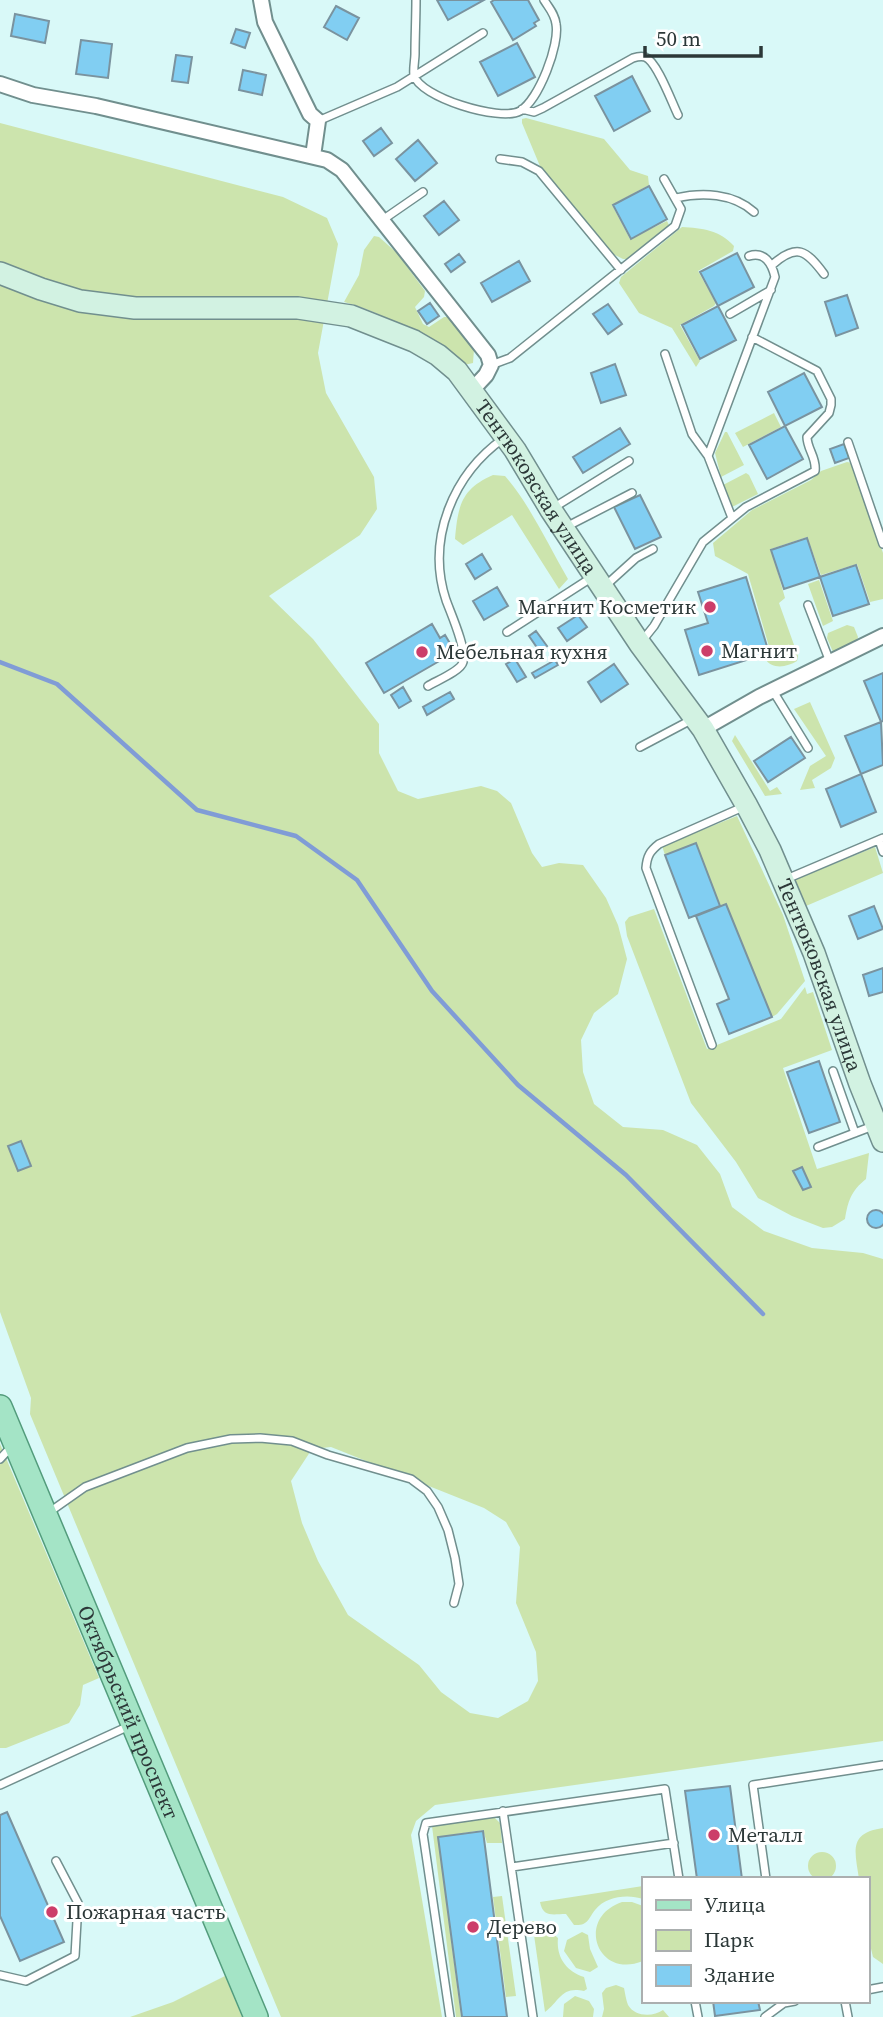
<svg xmlns="http://www.w3.org/2000/svg" width="883" height="2017" font-family="'Source Serif 4',serif">
<rect width="100%" height="100%" fill="#d9f9f8"/>
<path fill="#cce4ad" fill-rule="evenodd" d="M526,118L604,139L630,170L648,176L649,185L612,205L630,239L667,221L670,227L629,259H623L613,254L542,171L522,123V119Z
M0,123L283,197L327,218L338,244L318,353L326,393L374,477L377,509L360,535L269,596L313,639L379,724V753L398,791L418,799L481,786L497,791L511,803L532,853L542,867L559,863L583,865L606,898L618,925L627,959L618,994L594,1013L581,1040L583,1072L594,1104L623,1127L663,1130L697,1145L720,1174L732,1207L764,1231L812,1248L863,1253L883,1259V1741L435,1805L416,1821L411,1835L442,2017H281L30,1414L31,1398L0,1312ZM331,1447L484,1508L506,1522L520,1547L516,1603L536,1652L538,1681L528,1701L498,1718L470,1713L441,1692L419,1665L348,1615L318,1561L302,1523L291,1481L312,1449Z
M682,227C702,228 720,230 734,246L733,251L698,271L716,303L714,306L680,325L700,361L696,367L672,328L639,313L619,283L621,277Z
M374,236L379,237L397,253L425,291L424,297L415,307L423,324L429,327L444,317H450L474,349L473,363L464,365C424,338 391,315 344,302L359,275L364,250Z
M774,413L781,427L743,447L735,433Z
M725,432H727L744,465L721,477L715,453Z
M847,462L852,463L883,553V599L870,602L857,564L821,575L807,537L771,549L785,598L779,603L798,656L797,661C787,667 773,670 765,659L770,655V650L748,574L715,556L713,543L752,510L811,480L821,471Z
M746,473L749,475L758,494L732,507L723,485Z
M493,475L505,476C531,506 548,545 568,579L559,589L512,515L463,545L455,539C458,506 461,489 493,475Z
M819,580L833,621L823,626L808,584Z
M847,625L854,627L858,637L856,644L833,652L827,638L828,633Z
M810,702L835,758L831,768L812,780L815,788L800,790L810,766L826,756L794,709Z
M735,735L770,791L777,787L782,794L765,796L732,741Z
M737,816L783,915L805,981L777,1014L772,1017L726,904L720,906L696,843L665,855L662,846Z
M875,847L883,873L806,906L795,880Z
M654,909L707,1049L781,1019L805,987L807,994L813,992L832,1050L783,1068L817,1169L869,1153L866,1179C851,1191 848,1201 845,1219L832,1227L823,1228L792,1216L758,1198L736,1162L691,1103L627,936L625,922L629,917Z
M0,1444L99,1678L83,1685L80,1705L69,1723L6,1748H0Z
M494,1817L500,1823L502,1843H487L483,1830L438,1837L461,2017H456L432,1826Z
M883,1828V1964L873,1957C866,1931 867,1905 867,1879H859C855,1851 848,1833 883,1828Z
M808 1866a14 14 0 1 1 28 0a14 14 0 1 1-28 0Z
M643,1886V1899C628,1894 606,1896 595,1910C588,1919 588,1926 574,1925L566,1914C553,1914 543,1918 540,1902Z
M502,1896L516,1996L506,1997L493,1897Z
M622,1902H632L643,1906V1961C597,1980 575,1918 622,1902Z
M532,1921L548,1923L550,1931L558,1938C556,1957 566,1971 584,1977L587,1989L584,1991C561,1986 560,2001 545,2012Z
M582,1932L588,1935L590,1949L598,1967L590,1972L576,1968L564,1951L567,1940Z
M225,1976L242,2017H130L173,2002Z
M616,1985L624,1988C625,1993 626,2000 628,2005C635,2017 653,2017 663,2010L669,2017H602L604,2009L602,1993L606,1988Z
M575,1996L589,2001L594,2009L593,2017H563L564,2004Z"/>
<g fill="none" stroke-linecap="round" stroke-linejoin="round">
<path stroke="#809cd6" stroke-width="4.5" d="M0,662L57,684L197,810L296,836L357,880L432,991L518,1085L626,1175L763,1314"/>
</g>
<path fill="#81cef2" stroke="#7a939f" stroke-width="2" d="M437,0H484L448,20Z
M494,0H528L539,20L534,23L536,26L513,40L491,2Z
M336,6L359,18L347,40L324,27Z
M15,14L49,21L45,43L11,36Z
M236,29L250,33L245,48L231,43Z
M81,40L112,44L108,78L76,74Z
M517,43L535,77L498,96L480,62Z
M176,55L192,57L188,83L172,81Z
M243,70L266,75L262,95L239,90Z
M632,76L650,111L614,131L595,96Z
M381,128L392,143L374,156L363,141Z
M418,140L437,163L415,181L396,159Z
M649,186L667,219L631,239L613,205Z
M444,201L459,220L439,235L424,216Z
M737,253L754,287L718,306L700,272Z
M459,254L465,262L451,272L445,264Z
M519,261L530,281L492,302L481,283Z
M847,295L858,328L836,336L825,302Z
M430,303L439,316L427,324L418,311Z
M608,304L622,324L608,334L593,314Z
M718,306L736,340L700,359L682,325Z
M615,364L626,395L601,403L591,373Z
M804,373L822,407L785,426L768,392Z
M785,426L803,459L767,479L749,445Z
M620,428L630,444L583,473L573,457Z
M844,444L849,458L835,463L830,449Z
M640,495L661,537L635,549L614,507Z
M807,538L820,577L784,589L771,550Z
M482,554L491,569L475,579L466,564Z
M856,565L869,604L833,616L820,577Z
M746,577L769,653L699,675L685,630L708,623L698,592Z
M497,587L508,606L484,620L473,601Z
M578,615L587,627L567,641L558,628Z
M432,624L440,638L445,635L455,652L384,693L366,663Z
M536,631L547,646L540,652L529,636Z
M515,659L526,677L517,682L506,664Z
M555,660L558,665L535,678L532,673Z
M614,664L628,684L601,702L588,682Z
M883,673V721L881,722L864,681Z
M403,687L411,701L399,708L391,695Z
M450,692L454,699L427,715L423,707Z
M881,722L883,765L861,774L845,736Z
M791,737L805,758L768,782L754,761Z
M861,774L876,812L841,827L826,789Z
M696,843L720,906L689,918L665,855Z
M726,904L772,1017L729,1034L717,1004L729,999L696,916Z
M874,906L883,929L858,939L849,916Z
M883,968V992L869,996L863,975Z
M819,1061L840,1122L809,1133L787,1072Z
M21,1141L31,1166L18,1171L8,1146Z
M802,1167L811,1187L803,1190L793,1171Z
M867 1219a9 9 0 1 1 18 0a9 9 0 1 1-18 0Z
M730,1786L742,1879H697L685,1791Z
M7,1812L64,1942L20,1961L0,1916V1815Z
M483,1831L507,2017H462L438,1837Z
M713,2001H758L760,2010L715,2016Z"/>
<g fill="none" stroke-linecap="round" stroke-linejoin="round">
<defs>
<path id="lane" d="M416,0C416,18 415,36 415,54C415,60 413,69 414,75C419,97 500,122 520,111C539,100 560,44 556,24C555,14 549,8 544,0
M522,109L534,112L543,108L633,58C636,57 642,56 645,57C657,61 672,103 678,115
M318,121L397,87L483,33
M500,159L522,162L539,171L621,270
M676,198C702,192 733,193 754,212
M381,221L423,192
M772,265C797,243 806,250 824,274
M730,314L771,290
M665,354L692,434L708,456
M491,365L510,358L675,226L681,209L664,179
M848,442L883,544
M553,508L629,461
M732,518L708,456L775,277C772,264 765,251 749,256
M564,528L632,493
M604,587L636,558L653,549
M808,605L830,662
M507,632L594,576
M642,641L654,626L703,542L746,507L815,471C817,458 807,449 807,437L829,413L831,405V399L817,371L752,337
M428,686C436,681 461,671 463,662C467,649 451,614 446,600C426,539 453,474 504,438
M773,691L808,748
M640,747L691,720
M879,840L883,852
M784,880L883,838
M712,1045L646,868C647,856 650,851 659,844L743,807
M833,1071L855,1133
M818,1147L873,1126
M0,1459L12,1446
M48,1513L85,1487L187,1448L231,1439L260,1438L292,1441L328,1455L411,1479L427,1491L438,1507L448,1530L455,1558L459,1584L454,1603
M0,1785L129,1726
M503,1811L533,2017
M512,1867L674,1843
M766,1879L753,1785L883,1765
M0,1975L26,1981L75,1956L78,1903L56,1861
M867,1990L883,1987
M695,2001L698,2017
M845,2001L848,2017
M450,2017L423,1834L426,1823L665,1789L679,1879
M765,2017L784,2003L795,2001"/>
<path id="street" d="M261,0L265,22L310,114L318,121L313,156
M0,84L33,95L96,106L327,160L342,170L488,355L491,365L486,375L472,390
M703,729L759,697L883,636"/>
<g id="secondary">
<path id="s1" d="M0,273L41,289L80,301L135,308H298L351,316L414,341L438,355L457,371L515,450L551,510L640,644L703,729L747,806L770,850L814,953L860,1084L883,1141"/>
</g>
<g id="primary">
<path id="s2" d="M0,1407L256,2017"/>
</g>
</defs>
<use href="#lane" stroke="#718f8e" stroke-width="10"/>
<use href="#street" stroke="#718f8e" stroke-width="18"/>
<use href="#secondary" stroke="#718f8e" stroke-width="24"/>
<use href="#primary" stroke="#539c7c" stroke-width="26"/>
<use href="#lane" stroke="#fff" stroke-width="7"/>
<use href="#street" stroke="#fff" stroke-width="14"/>
<use href="#secondary" stroke="#d2f2e2" stroke-width="21"/>
<use href="#primary" stroke="#a4e4c6" stroke-width="23"/>
</g>
<g fill="#cc3e6a" stroke="#fff" stroke-width="2.5">
<circle cx="710" cy="607" r="7"/>
<circle cx="707" cy="651" r="7"/>
<circle cx="422" cy="652" r="7"/>
<circle cx="714" cy="1835" r="7"/>
<circle cx="52" cy="1912" r="7"/>
<circle cx="473" cy="1927" r="7"/>
</g>
<g text-anchor="middle" stroke-width="6" stroke-linejoin="round" paint-order="stroke">
<g font-size="21" fill="#2c3838" stroke="#fff">
<text dy="7" stroke="none"><textPath href="#s1" startOffset="618">Тентюковская улица</textPath></text>
<text dy="7" stroke="none"><textPath href="#s1" startOffset="1185">Тентюковская улица</textPath></text>
<text dy="7" stroke="none"><textPath href="#s2" startOffset="331">Октябрьский проспект</textPath></text>
</g>
<g font-size="21" fill="#2c3838" stroke="#fff" text-anchor="start">
<text x="696" y="614" text-anchor="end">Магнит Косметик</text>
<text x="721" y="658">Магнит</text>
<text x="436" y="659">Мебельная кухня</text>
<text x="728" y="1842">Металл</text>
<text x="66" y="1919">Пожарная часть</text>
<text x="487" y="1934">Дерево</text>
</g>
</g>
<rect x="642" y="1877" width="228" height="126" fill="#ffffff" stroke="#abafaf" stroke-width="2"/>
<rect x="656" y="1900" width="35" height="10" fill="#a4e4c6" stroke="#abafaf" stroke-width="2"/>
<text x="704" y="1912" font-size="21" fill="#2c3838">Улица</text>
<rect x="656" y="1930" width="35" height="21" fill="#cce4ad" stroke="#abafaf" stroke-width="2"/>
<text x="704" y="1947" font-size="21" fill="#2c3838">Парк</text>
<rect x="656" y="1965" width="35" height="21" fill="#81cef2" stroke="#abafaf" stroke-width="2"/>
<text x="704" y="1982" font-size="21" fill="#2c3838">Здание</text>
<path d="M645 46v10h116v-10" fill="none" stroke="#2c3838" stroke-width="3.5"/>
<text x="656" y="46" font-size="21" fill="#2c3838" stroke="#ffffff" stroke-width="5" paint-order="stroke">50 m</text>
</svg>
